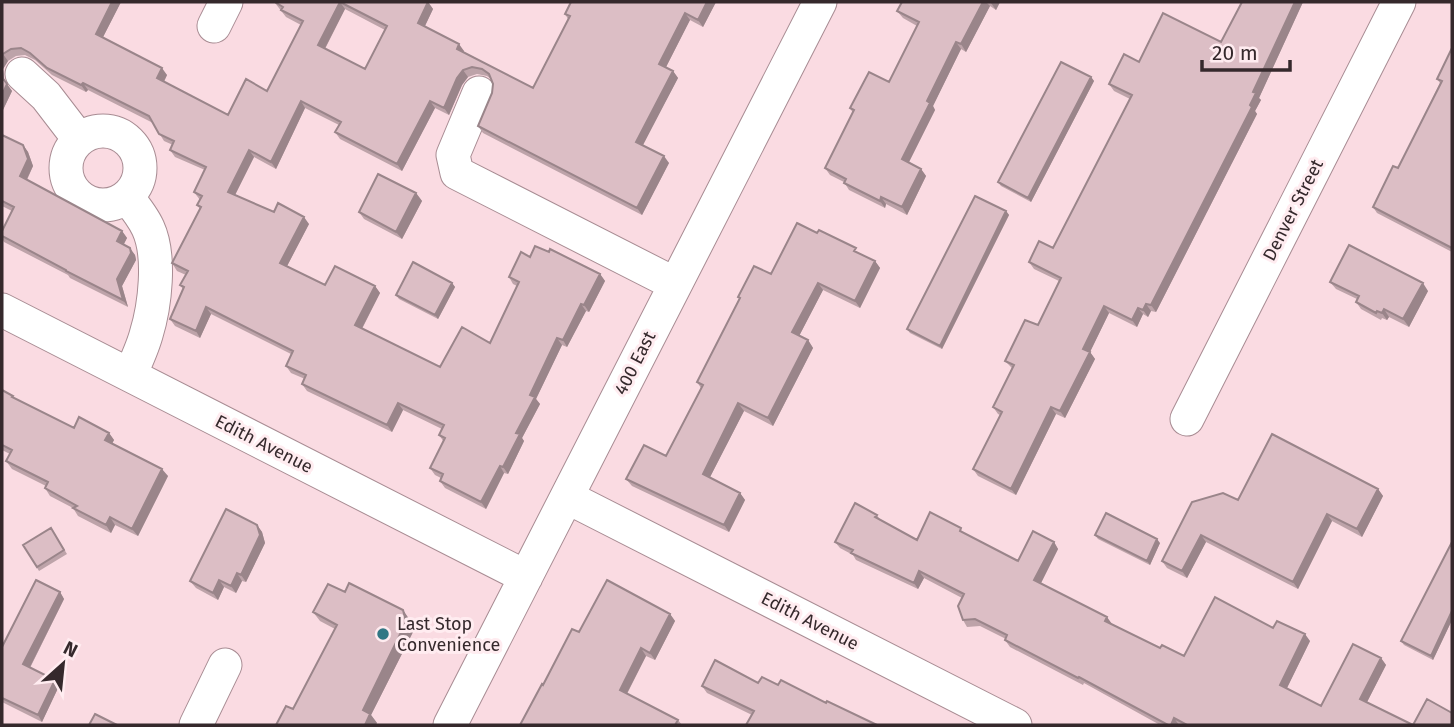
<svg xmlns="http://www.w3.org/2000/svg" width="1454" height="727" font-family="'Fira Sans',sans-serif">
<rect width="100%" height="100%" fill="#fadbe2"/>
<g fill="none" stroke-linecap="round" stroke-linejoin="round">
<defs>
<path id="minor" d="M214,26L226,2
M22,74L46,96L79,139
M479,93L453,155L457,173L675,284
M66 168a37 37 0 1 1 74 0a37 37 0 1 1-74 0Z
M127,197C135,207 143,217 148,228C161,256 155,306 146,335C142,349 136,362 130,375
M2,310L526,577
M1187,419L1399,2
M567,497L1015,725
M196,725L225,665
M450,725L820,2"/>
</defs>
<use href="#minor" stroke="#a88c93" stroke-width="35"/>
<use href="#minor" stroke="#fff" stroke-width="33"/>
</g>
<path fill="#bda3a9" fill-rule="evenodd" d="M2,2H121L103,37L167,75L164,82L228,115L267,91L301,25L286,17L275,3L428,2L433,9L425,26L464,51V52L533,88L568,19L565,14L716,2L703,27L690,20L666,67L673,71L678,78L642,145L669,163L642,215L483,133L478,126L492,93L493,84L491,79L487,76L477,74L468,77L462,85L449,115L435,108L402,171L340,139L335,132L339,125L305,108L276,169L254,157L235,195L274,212L309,224L287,266L325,285L375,286L380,293L362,329L440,367L490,343L517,286L513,284L509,277L530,257L549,252L600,274L605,281L589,312L586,311L567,347L562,345L536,399L540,404L522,438L524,441L508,474L504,473L486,509L445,488L440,481L441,478L435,475L430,468L444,442L439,435L442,429L403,410L392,432L307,391L302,384L305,379L291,373L286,366L291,354L211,314L200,338L175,326L170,319L183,289L180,285L186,275L177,271L172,263L200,209L197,205L200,200L194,192L205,170L175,157L170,150L173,145L164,141L153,123L88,90L86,92L52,75L35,60L25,55L16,56L8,61L3,69L4,80L12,91L2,112ZM345,9L385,30L365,69L325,49Z
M902,2H1000L996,10L990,6L966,52L961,49L933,106L935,110L909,162L921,169L926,176L907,215L886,204L885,208L849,190L844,182L830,175L825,168L853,113L850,108L889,82L917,26L903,18L897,11Z
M1242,2H1303L1259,98L1261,100L1255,111L1257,114L1156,312L1151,311L1148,317L1143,314L1137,327L1109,313L1090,352L1095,359L1065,418L1056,414L1016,495L978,476L973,469L1000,415L998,414L993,407L1012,368L1005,361L1038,325L1059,281L1034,269L1029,262L1053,248L1130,99L1114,91L1109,84L1139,62L1221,42Z
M1452,48V252L1377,213L1373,207L1398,168L1440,83L1437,79Z
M1091,77L1094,81L1031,202L1001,186L998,182Z
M2,135L23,145L28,152L33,166L27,180L122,231L127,238L123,244L135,255L136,260L122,286L128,307L70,278L68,275L4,242L2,238V231L12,211L2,206Z
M416,193L422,201L402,239L364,219L359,212Z
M1006,211L1009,215L942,349L910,333L907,329Z
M859,253L875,261L880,268L860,308L823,290L799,336L808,340L813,348L773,426L744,411L710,477L740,493L745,500L729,532L632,486L626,479L666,456L701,388L697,382L739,299L738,297L771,274Z
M1330,282L1428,291L1409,327L1389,317L1387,320L1382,318L1381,320L1361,309L1356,302L1357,299L1336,289Z
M452,283L455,287L438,319L399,299L396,295Z
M2,390L13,396L15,399L74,428L109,433L114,440L112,444L168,476L138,536L115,525L111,533L78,516L73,508L50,496L45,488L46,486L12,469L6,461L10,454L2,450Z
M1378,489L1383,496L1362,537L1332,521L1298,589L1206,542L1187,578L1167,568L1162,561L1238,500Z
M877,515L880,520L917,540L966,534L1018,561L1054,542L1058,549L1041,583L1112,624L1160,648L1184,656L1273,628L1310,641L1287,688L1321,706L1381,658L1386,665L1367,702L1413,725H1160L1084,683L1083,685L1010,647L1005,640L1006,639L980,626L967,627L963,620L962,598L924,578L918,589L856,560L853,555L840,548L835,542Z
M257,525L262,532L265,543L246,582L242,581L236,593L224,587L218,600L196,588L190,581Z
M51,528L67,554L39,571L23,545Z
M1095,535L1160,543L1150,565L1098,539Z
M1452,542V620L1433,660L1404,645L1401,641Z
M60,592L64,599L30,668L55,680L59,686L42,722L2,702V644L3,645Z
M345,592L403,610L409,619L413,632L371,715L377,723L293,709L335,629L320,621L313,612Z
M670,614L675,621L655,660L646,656L627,694L678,720L682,725H520L543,685Z
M758,683L778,685L826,703L752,715L707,693L702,686Z"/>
<path fill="#9a858a" d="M112,2H121L101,41L96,34Z
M340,2L345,9L323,52L318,45Z
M428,2L433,9L423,30L418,23Z
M707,2H716L703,27L698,20Z
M983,2H986L990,6L966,52L961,44Z
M992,2H1000L996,10L991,3Z
M1295,2H1303L1259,98L1261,100L1255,111L1257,114L1156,312L1151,305L1253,92Z
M685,13L690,20L664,71L659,64Z
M956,42L961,49L933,106L935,110L907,166L902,159L927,101Z
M459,44L464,51L462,56L457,49Z
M3,54L8,61L3,69L4,80L2,77V56Z
M162,68L167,75L162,85L157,78Z
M463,70L468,77L462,85L449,115L444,108L457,78Z
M673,71L678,78L641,149L636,142Z
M1091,77L1094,81L1031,202L1028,198Z
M83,83L88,90L86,92L81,85Z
M7,84L12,91L2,112V95Z
M301,101L305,108L276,169L271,162Z
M430,101L435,108L402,171L397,164Z
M23,145L28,152L33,166L25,183L20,176Z
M249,150L254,157L233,199L228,192Z
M664,156L669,163L642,215L637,208Z
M921,169L926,176L907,215L902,207Z
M416,193L422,201L402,239L396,232Z
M881,197L886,204L885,208L880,201Z
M1006,211L1009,215L942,349L940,346Z
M304,217L309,224L285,270L280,263Z
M122,231L127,238L122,248L117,241Z
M130,248L135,255L136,260L122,286L128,307L123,300L117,279Z
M875,261L880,268L860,308L855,301Z
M600,274L605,281L589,312L584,305Z
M452,283L455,287L438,319L435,315Z
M818,283L823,290L797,340L792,332Z
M1423,283L1428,291L1409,327L1403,319Z
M375,286L380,293L360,332L355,325Z
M581,304L586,311L567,347L563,340Z
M1146,304L1151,311L1148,317L1143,310Z
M1104,306L1109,313L1090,352L1095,359L1065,418L1060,411L1083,349Z
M206,307L211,314L200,338L196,331Z
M1138,308L1143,314L1137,327L1132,320Z
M1384,309L1389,317L1387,320L1382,313Z
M557,338L562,345L536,399L540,404L522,438L524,441L508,474L503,467L530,395Z
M808,340L813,348L773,426L768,418Z
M398,403L403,410L392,432L387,425Z
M738,403L744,411L708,481L703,474Z
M1051,407L1056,414L1016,495L1011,489Z
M109,433L114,440L110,447L105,440Z
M500,466L504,473L486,509L481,502Z
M162,469L168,476L138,536L132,529Z
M1378,489L1383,496L1362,537L1357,529Z
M740,493L745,500L729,532L724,525Z
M1327,514L1332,521L1298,589L1293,582Z
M110,517L115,525L111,533L106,525Z
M257,525L262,532L265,543L246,582L241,575Z
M1201,535L1206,542L1187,578L1182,571Z
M1157,539L1160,543L1150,565L1147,561Z
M1054,542L1058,549L1039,587L1034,580Z
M919,571L924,578L918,589L914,583Z
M237,573L242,581L236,593L231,586Z
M219,580L224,587L218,600L213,593Z
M60,592L64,599L28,671L23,664Z
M403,610L409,619L413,632L371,715L377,723L376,725H365L363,710Z
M1452,611V620L1433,660L1431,656Z
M670,614L675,621L655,660L650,653Z
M1107,617L1112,624L1110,628L1105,621Z
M1305,634L1310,641L1285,692L1280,685Z
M641,648L646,656L625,697L620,690Z
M1381,658L1386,665L1365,706L1360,699Z
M55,680L59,686L42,722L38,715Z
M1174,718L1179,725H1171Z"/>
<path fill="#dcbec5" stroke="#9a858a" stroke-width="2" fill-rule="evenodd" d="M2,2H112L96,34L162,68L157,78L228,115L246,79L267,91L303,21L281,10L283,7L275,2H428L418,23L459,44L457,49L533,88L570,16L565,14L571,2H707L698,20L685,13L659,64L673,71L636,142L664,156L637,208L478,126L492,93L493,84L489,74L482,69L472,67L463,70L457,78L444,108L430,101L397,164L335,132L341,122L301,101L271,162L249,150L228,192L274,212L278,203L304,217L280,263L325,285L335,266L375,286L355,325L440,367L462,327L490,343L519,282L509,277L521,252L530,257L535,246L549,252L550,249L600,274L584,305L581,304L563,340L557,338L530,395L535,397L516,433L520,434L503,467L500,466L481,502L440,481L443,474L430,468L445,438L439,435L444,425L398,403L387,425L302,384L306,375L286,366L293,351L206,307L196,331L170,319L184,287L180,285L188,271L172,263L201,207L197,205L202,196L194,192L206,167L170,150L174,141L159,134L149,116L83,83L81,85L47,68L30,53L21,48L11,49L3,54L2,56ZM340,2L387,26L365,69L318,45Z
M902,2H983L961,44L956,42L927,101L930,103L902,159L921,169L902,207L881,197L880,201L844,183L846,179L825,168L854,110L850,108L869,72L889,82L919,22L897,11Z
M1242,2H1295L1253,92L1256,93L1250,105L1252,107L1151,305L1146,304L1143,310L1138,308L1132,320L1104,306L1083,349L1090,352L1060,411L1051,407L1011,489L973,469L1002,412L993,407L1014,365L1005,361L1025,320L1038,325L1061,278L1029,262L1039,241L1053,248L1132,95L1109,84L1124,54L1139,62L1163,13L1221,42Z
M1452,48V248L1373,207L1393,166L1398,168L1442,81L1437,79Z
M1061,62L1091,77L1028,198L998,182Z
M2,77L7,84L2,95Z
M2,135L23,145L28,159L20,176L122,231L117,241L130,248L131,253L117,279L123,300L66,271V270L2,236V231L14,207L2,201Z
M378,174L416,193L396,232L359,212Z
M975,196L1006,211L940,346L907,329Z
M797,223L817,233L819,230L856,248L854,251L875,261L855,301L818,283L792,332L808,340L768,418L738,403L703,474L740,493L724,525L626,479L644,445L666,456L703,385L697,382L740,298L738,297L754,266L771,274Z
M1349,245L1423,283L1403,319L1384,309L1382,313L1377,311L1376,313L1356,302L1359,296L1330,282Z
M413,262L452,283L435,315L396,295Z
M2,390L13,396L12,397L74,428L79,417L109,433L105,440L162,469L132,529L110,517L106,525L73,508L77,506L45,488L48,482L6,461L12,450L2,445Z
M1272,434L1378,489L1357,529L1327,514L1293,582L1201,535L1182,571L1162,561L1192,502L1223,493L1238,500Z
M855,503L877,515L875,517L917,540L930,512L961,528L960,531L1018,561L1033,531L1054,542L1034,580L1107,617L1105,621L1160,648L1162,645L1184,656L1215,597L1273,628L1277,621L1305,634L1280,685L1321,706L1353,644L1381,658L1360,699L1413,725H1187L1174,718L1171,725H1168L1079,677L1078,678L1005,640L1007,635L975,619L963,620L958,606L964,594L919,571L914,583L851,553L853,550L835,542Z
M226,509L257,525L260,535L241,575L237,573L231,586L219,580L213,593L190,581Z
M1106,513L1157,539L1147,561L1095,535Z
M51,528L64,550L37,567L23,545Z
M1452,542V611L1431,656L1401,641Z
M36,580L60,592L23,664L55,680L38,715L2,698V644L3,645Z
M607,580L670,614L650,653L641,648L620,690L678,720L675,725H520L542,684L543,685L572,629L579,632Z
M349,583L403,610L406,622L363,710L370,714L365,725H276L286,706L293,709L337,625L313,612L328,584L345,592Z
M715,660L758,683L762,677L778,685L781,680L826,703L827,701L877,725H746L754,711L702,686Z
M1427,699L1452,713V725H1413Z
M95,714L117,725H89Z"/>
<circle fill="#317784" stroke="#ffecf0" stroke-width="2.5" cx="383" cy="634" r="7"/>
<g text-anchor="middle" stroke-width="6" stroke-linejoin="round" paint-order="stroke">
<g font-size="18" fill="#35292c" stroke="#ffecf0">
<text transform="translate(1293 210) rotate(-63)" y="6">Denver Street</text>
<text transform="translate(635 363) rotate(-63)" y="6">400 East</text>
<text transform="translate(264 444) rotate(27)" y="6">Edith Avenue</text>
<text transform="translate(810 621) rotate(27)" y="6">Edith Avenue</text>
</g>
<g font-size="18" fill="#35292c" stroke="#ffecf0" text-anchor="start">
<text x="397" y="630">Last Stop<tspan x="397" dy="21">Convenience</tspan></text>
</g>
</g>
<rect width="1454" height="727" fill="none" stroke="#35292c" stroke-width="7"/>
<g transform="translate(63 664) rotate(27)" stroke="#ffecf0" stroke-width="5" paint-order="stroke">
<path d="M0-5L12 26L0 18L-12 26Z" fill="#35292c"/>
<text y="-10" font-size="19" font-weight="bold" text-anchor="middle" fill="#35292c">N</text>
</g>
<path d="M1202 60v10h88v-10" fill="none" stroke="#35292c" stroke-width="3.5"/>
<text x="1212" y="60" font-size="21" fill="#35292c" stroke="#ffecf0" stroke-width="5" paint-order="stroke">20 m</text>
</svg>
